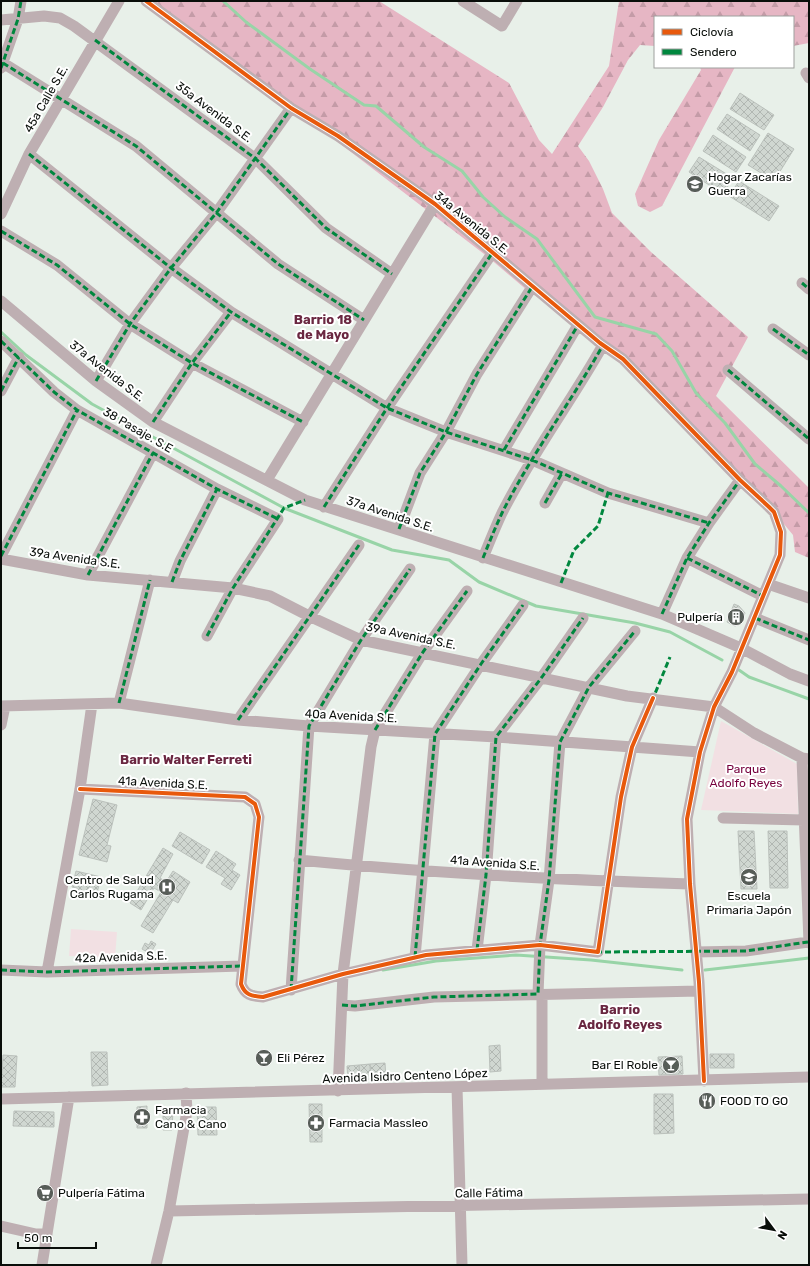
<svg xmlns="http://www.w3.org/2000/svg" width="810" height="1266" font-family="Rubik,sans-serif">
<defs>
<pattern id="forest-firs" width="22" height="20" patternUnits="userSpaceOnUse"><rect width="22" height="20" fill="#e6b6c4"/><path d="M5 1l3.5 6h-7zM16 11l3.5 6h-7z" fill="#c49ba7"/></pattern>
<pattern id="building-cross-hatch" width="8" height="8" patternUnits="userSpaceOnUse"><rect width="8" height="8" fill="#d0d7d1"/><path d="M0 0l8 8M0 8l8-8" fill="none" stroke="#b1b7b2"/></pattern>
</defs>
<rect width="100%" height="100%" fill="#e8f0e9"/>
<path fill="url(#forest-firs)" d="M146,1H379L509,83L539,140L552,154L609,66L619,1H809V43L793,46V17H655V46L640,45L628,60L603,107L578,146L589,161L603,189L612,213L651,252L748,337L716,396L809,488V558L795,552L793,535L774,512L623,359L578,324L528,291L488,257L334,139Z
M700,67H735L662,206L650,212L638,206L635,194L659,140L701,70Z"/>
<path fill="#f2e0e3" d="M721,721L797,764L798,814L701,810Z
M71,929L117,932L115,958L69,956Z"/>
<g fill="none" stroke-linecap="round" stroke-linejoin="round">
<path stroke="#98d4a7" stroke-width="3" d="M223,1L246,22L310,69L364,105L376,106L424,147L462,171L483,197L505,217L537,239L595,317L656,334L672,351L696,393L725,423L755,464L781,486L809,513
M1,332L26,355L92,404L284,508L392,550L449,560L479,582L536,606L635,623L670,632L722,660
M739,670L749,677L809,699
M383,970L436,961L516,955L591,960L682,970
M705,970L809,958"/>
</g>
<path fill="url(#building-cross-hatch)" stroke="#bbc1bc" d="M740,93L774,115L764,130L730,109Z
M727,114L760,135L750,151L717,129Z
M768,133L794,149L774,181L748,165Z
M713,135L746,157L736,172L703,151Z
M699,157L733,178L723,194L689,172Z
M739,181L779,206L769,221L729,196Z
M734,604L739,606L745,613L741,624L735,626L727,622Z
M93,799L117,805L107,845L111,846L107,862L79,855Z
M738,831H754L757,889H741Z
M768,831H787L788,888H770Z
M180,832L210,850L202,864L172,846Z
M163,848L173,854L160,878L166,882L173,871L190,882L178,903L173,900L153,933L141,926L161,892L154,888L141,910L130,903Z
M216,851L236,864L232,870L240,875L231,890L221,884L225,878L206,867Z
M76,871L101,877L97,893L92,892L91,897L76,893L77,888L72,887Z
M151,941L156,944L150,954L142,949L145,943L149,945Z
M500,1045L501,1071L490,1072L489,1046Z
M91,1052H107L108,1085L92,1086Z
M710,1054H734V1068H710Z
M3,1055L17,1056L15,1087H1Z
M682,1056L683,1074L659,1075L658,1057Z
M385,1063L386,1078L371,1079L370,1064Z
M370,1064L371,1079L360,1080L359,1065Z
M359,1065L360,1080L348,1081L347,1066Z
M654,1094H673L674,1133L654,1134Z
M309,1104H322V1142H310Z
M147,1106V1128H137V1107Z
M197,1107H216L217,1135H198Z
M163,1110H173L172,1130H163Z
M14,1111L54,1112V1127L13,1126Z"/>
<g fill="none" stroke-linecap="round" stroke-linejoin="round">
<path stroke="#beafb2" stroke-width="11" d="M146,1L291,108L338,136L435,204L600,343L623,359L740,480L769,507L774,512L781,532L780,555L732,672L714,707L700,752L687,819L690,884L699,982L704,1081
M463,1L502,26L517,1
M1,20L44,16L60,18L74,26L256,159L326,228L392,274
M3,63L136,146L278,264L364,320
M1,68L18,19L21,1
M806,73L809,78
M29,154L171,268L231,312L387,408L446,432L532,460L608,493L709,523
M1,214L29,154L119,1
M1,231L57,265L130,324L192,363L303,422
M802,283L809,289
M1,301L96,381L153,422L305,500L662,614L741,648L790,674L809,681
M773,329L809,355
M1,341L54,392L77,410L217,489L278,519L233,588L207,636
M728,370L809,439
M96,381L130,324L171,268L217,212L291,108
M1,391L19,357
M153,422L192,363L231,312
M504,450L578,325
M267,480L435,204
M545,503L562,473
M324,507L387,408L493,252
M399,529L420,473L446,432L477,374L532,287
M1,556L77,410
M483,558C489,543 495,528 502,513C531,455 571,402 603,345
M687,558L763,596
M1,559L88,575L233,588L270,596L311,617L361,640L627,696L714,707L754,733L802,758L809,759
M88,575L153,453
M172,582L180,561L217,489
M768,584L809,598
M662,614L687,558L709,523L740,480
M755,618L809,640
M119,703L150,580
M1,706L119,703L238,720L309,726L496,737L700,752
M238,720L359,545
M1,725L5,706
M802,758L809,943
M80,789L245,797L255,804L259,817L241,984C245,995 251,996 263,997L343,974L426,955L540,945L598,952L621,797L632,747L653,698
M723,818L804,820
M299,860C429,873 559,880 690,884
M477,950L486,875L496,737L542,677L583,618
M696,952L746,951L808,942
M415,957L435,734L481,664L523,605
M1,970L47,972L242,966
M47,972L80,789L92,704
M291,990L309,726L361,640L410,569
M538,994L540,945L549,880L560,742L589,687L635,631
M342,1005L355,1006L434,997L699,991
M542,1084V995
M457,1087L462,1265
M338,1091L343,974L371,747L375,730L423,652L467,591
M1,1099L809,1077
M169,1211L809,1199
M1,1226L36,1234H46
M42,1265L69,1097
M156,1265L169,1211L187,1111L186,1093"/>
<path stroke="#00873e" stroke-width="3" stroke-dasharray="6 3" stroke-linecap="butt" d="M95,40L256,159L326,228L392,274
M3,63L136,146L278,264L364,320
M1,68L18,19L21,1
M29,154L171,268L231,312L387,408L446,432L532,460L608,493L709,523
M1,211H2
M1,231L57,265L130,324L192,363L303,422
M802,283L809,289
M773,329L809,355
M1,341L54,392L77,410L217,489L278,519
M728,370L809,439
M96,381L130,324L171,268L217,212L291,108
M1,391L19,357
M153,422L192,363L231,312
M504,450L578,325
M545,503L562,473
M324,507L387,408L493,252
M399,529L420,473L446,432L477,374L532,287
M1,556L77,410
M483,558C489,543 495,528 502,513C531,455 571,402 603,345
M687,558L763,596
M88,575L153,453
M172,582L180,561L217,489
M561,583L574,550L598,526L608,493
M662,614L687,558L709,523L740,480
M755,618L809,640
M207,636L233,588L284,508L305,500
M652,701L670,657
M119,703L150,580
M238,720L359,545
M375,730L423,652L467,591
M477,950L486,875L496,737L542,677L583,618
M596,952L746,951L808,942
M415,957L435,734L481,664L523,605
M1,970L47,972L242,966
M291,990L309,726L361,640L410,569
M342,1005L355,1006L434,997L538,994L540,945L549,880L560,742L589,687L635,631"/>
<defs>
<path id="cycleway" d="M146,1L291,108L338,136L435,204L600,343L623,359L740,480L769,507L774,512L781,532L780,555L732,672L714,707L700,752L687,819L690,884L699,982L704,1081
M80,789L245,797L255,804L259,817L241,984C245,995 251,996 263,997L343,974L426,955L540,945L598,952L621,797L632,747L653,698"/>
</defs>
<use href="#cycleway" stroke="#fff" stroke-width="6"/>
<use href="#cycleway" stroke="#e8590c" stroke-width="4"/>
</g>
<defs>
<symbol id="school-disc" viewBox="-11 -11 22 22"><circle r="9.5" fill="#575d58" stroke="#fff"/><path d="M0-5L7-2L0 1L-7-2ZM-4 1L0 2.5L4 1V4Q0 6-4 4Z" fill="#fff"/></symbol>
<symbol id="building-disc" viewBox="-11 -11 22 22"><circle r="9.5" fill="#575d58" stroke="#fff"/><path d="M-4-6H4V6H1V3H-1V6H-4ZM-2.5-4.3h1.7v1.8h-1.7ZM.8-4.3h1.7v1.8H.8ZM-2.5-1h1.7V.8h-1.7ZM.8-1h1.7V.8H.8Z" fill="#fff"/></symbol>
<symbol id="hospital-disc" viewBox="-11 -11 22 22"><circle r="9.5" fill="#575d58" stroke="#fff"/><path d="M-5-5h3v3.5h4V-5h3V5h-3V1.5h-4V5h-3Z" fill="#fff"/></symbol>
<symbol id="bar-disc" viewBox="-11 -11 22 22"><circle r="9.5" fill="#575d58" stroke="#fff"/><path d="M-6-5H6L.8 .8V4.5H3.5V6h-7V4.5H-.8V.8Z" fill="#fff"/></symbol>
<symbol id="restaurant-disc" viewBox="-11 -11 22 22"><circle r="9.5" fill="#575d58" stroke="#fff"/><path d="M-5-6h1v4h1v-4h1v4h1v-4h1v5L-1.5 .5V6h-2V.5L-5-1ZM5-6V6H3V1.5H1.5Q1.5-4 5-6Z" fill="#fff"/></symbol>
<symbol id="pharmacy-disc" viewBox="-11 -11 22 22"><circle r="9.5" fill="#575d58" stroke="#fff"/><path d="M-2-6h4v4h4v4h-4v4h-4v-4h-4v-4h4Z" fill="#fff"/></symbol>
<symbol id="supermarket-disc" viewBox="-11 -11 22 22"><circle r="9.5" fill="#575d58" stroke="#fff"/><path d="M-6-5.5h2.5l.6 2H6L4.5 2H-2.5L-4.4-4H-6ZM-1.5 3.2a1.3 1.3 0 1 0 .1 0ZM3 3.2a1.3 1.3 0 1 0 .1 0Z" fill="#fff"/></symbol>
</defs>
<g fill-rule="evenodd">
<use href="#school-disc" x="685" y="174" width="20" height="20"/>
<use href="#building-disc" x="726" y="607" width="20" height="20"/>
<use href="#school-disc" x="739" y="867" width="20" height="20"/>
<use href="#hospital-disc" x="157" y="877" width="20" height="20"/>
<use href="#bar-disc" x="254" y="1048" width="20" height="20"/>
<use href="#bar-disc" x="661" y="1055" width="20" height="20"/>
<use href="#restaurant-disc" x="697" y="1091" width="20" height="20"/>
<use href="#pharmacy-disc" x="132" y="1107" width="20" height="20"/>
<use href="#pharmacy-disc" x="306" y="1113" width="20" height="20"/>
<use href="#supermarket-disc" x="35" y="1183" width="20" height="20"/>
</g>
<g text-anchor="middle" stroke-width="4" stroke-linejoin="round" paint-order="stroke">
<g font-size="12" fill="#090e0a" stroke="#fff">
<text transform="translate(46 99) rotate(-60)" y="4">45a Calle S.E.</text>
<text transform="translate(214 112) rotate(37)" y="4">35a Avenida S.E.</text>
<text transform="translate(472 223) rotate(39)" y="4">34a Avenida S.E.</text>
<text transform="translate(107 371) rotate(38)" y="4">37a Avenida S.E.</text>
<text transform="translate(138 430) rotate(30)" y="4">38 Pasaje. S.E</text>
<text transform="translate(390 514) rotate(18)" y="4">37a Avenida S.E.</text>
<text transform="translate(75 558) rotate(8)" y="4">39a Avenida S.E.</text>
<text transform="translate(411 636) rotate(12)" y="4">39a Avenida S.E.</text>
<text transform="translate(351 716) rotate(3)" y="4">40a Avenida S.E.</text>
<text transform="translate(163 783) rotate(3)" y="4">41a Avenida S.E.</text>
<text transform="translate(495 863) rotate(4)" y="4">41a Avenida S.E.</text>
<text transform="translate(121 957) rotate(-2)" y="4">42a Avenida S.E.</text>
<text transform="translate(405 1076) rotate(-2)" y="4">Avenida Isidro Centeno López</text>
<text transform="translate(489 1193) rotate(-1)" y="4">Calle Fátima</text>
</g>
<g font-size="12" fill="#090e0a" stroke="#fff" text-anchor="start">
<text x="708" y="181">Hogar Zacarías<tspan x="708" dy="14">Guerra</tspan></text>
<text x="723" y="621" text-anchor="end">Pulpería</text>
<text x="154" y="884" text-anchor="end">Centro de Salud<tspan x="154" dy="14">Carlos Rugama</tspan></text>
<text x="749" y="900" text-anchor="middle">Escuela<tspan x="749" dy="14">Primaria Japón</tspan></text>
<text x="277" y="1062">Eli Pérez</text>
<text x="658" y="1069" text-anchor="end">Bar El Roble</text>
<text x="720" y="1105">FOOD TO GO</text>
<text x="155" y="1114">Farmacia<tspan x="155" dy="14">Cano &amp; Cano</tspan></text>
<text x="329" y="1127">Farmacia Massleo</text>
<text x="58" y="1197">Pulpería Fátima</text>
</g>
<g font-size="12" fill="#76003d" stroke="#fff">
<text x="746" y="773">Parque<tspan x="746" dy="14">Adolfo Reyes</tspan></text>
</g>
<g font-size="13" font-weight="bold" fill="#6a2741" stroke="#fff">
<text x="323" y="324">Barrio 18<tspan x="323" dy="15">de Mayo</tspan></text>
<text x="186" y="764">Barrio Walter Ferreti</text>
<text x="620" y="1014">Barrio<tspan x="620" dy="15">Adolfo Reyes</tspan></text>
</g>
</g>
<rect width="810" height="1266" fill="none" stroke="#090e0a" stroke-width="4"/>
<rect x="654" y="16" width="140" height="52" fill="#ffffff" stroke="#9d9f9d"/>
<rect x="662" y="29" width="20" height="6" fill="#e8590c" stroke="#9d9f9d"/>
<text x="690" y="36" font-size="12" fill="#090e0a">Ciclovía</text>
<rect x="662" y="49" width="20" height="6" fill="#00873e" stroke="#9d9f9d"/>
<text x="690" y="56" font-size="12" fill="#090e0a">Sendero</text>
<g transform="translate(774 1230) rotate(122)" stroke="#ffffff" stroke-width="3" paint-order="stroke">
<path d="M0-3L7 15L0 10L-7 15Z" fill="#090e0a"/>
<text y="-6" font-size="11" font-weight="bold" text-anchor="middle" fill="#090e0a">N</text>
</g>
<path d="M18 1242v6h78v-6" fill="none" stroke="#090e0a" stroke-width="2"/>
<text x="24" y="1242" font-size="12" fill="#090e0a" stroke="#ffffff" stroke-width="3" paint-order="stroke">50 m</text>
</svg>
